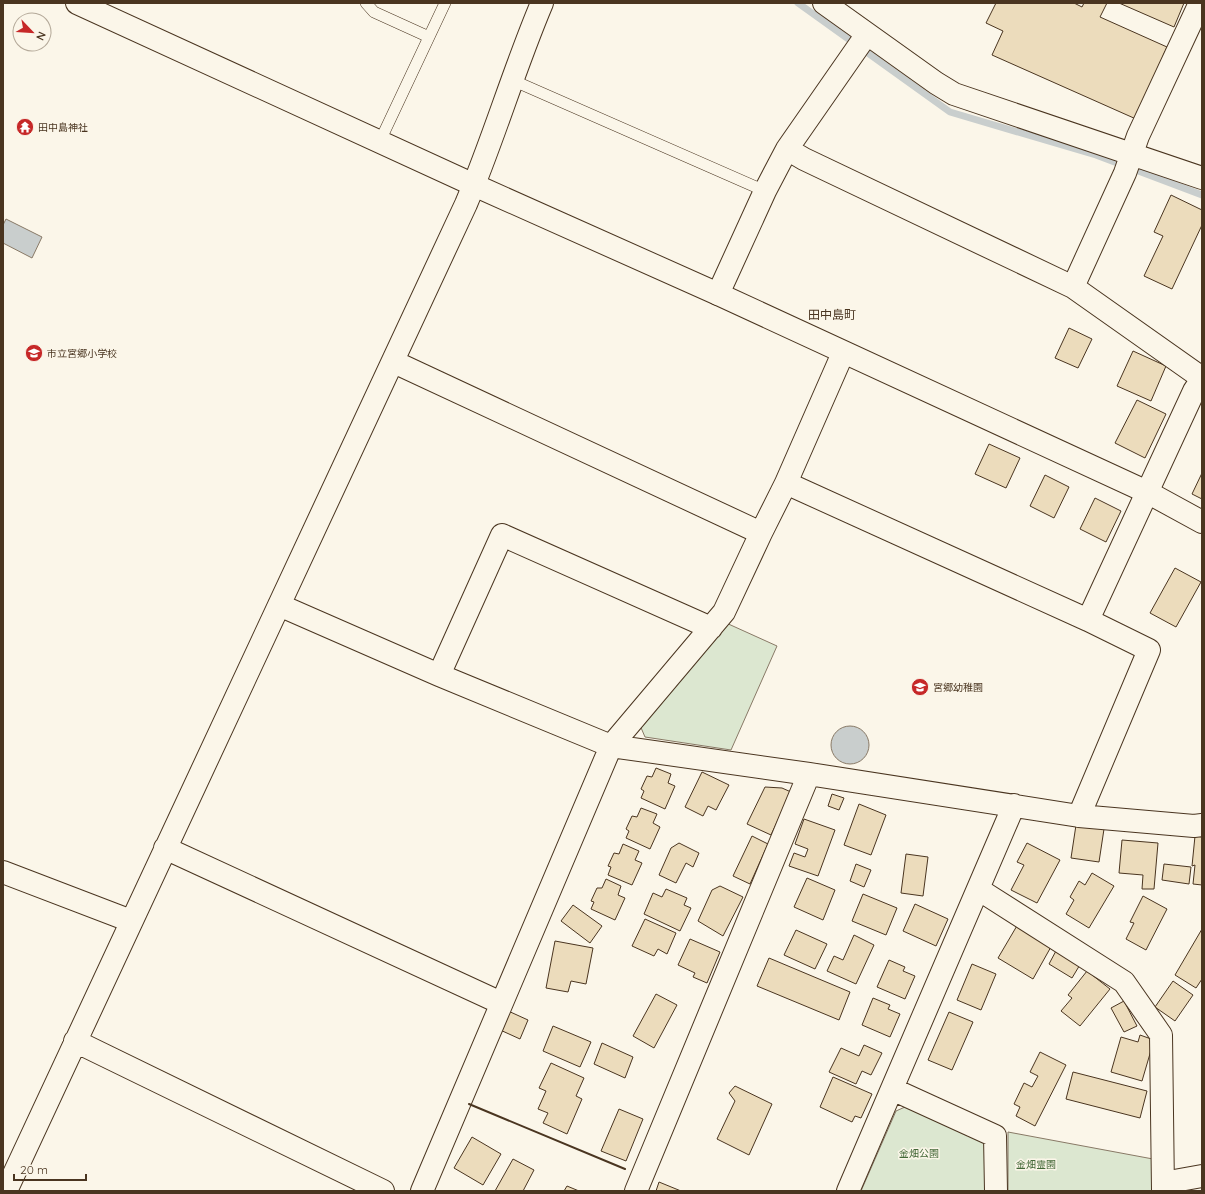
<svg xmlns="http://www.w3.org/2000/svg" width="1205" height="1194" font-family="Quicksand,'Noto Sans JP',sans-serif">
<rect width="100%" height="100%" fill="#fbf6e9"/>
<path fill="#dce7d0" stroke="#887966" d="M724,622L777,646L731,750L645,737L639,723Z
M905,1107L978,1138L988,1146L987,1191H861L896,1111Z
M1008,1132L1153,1159L1154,1191H1008Z"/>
<path fill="#c9cecd" stroke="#887966" d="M6,219L42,237L32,258L3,243V225Z
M831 745a19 19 0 1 1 38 0a19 19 0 1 1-38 0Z"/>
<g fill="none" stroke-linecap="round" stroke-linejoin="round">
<path stroke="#c9cecd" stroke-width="7" d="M798,3L950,112L1096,155L1202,195"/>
</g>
<path fill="#ecdcbc" stroke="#4a3520" d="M996,3H1074L1082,7L1084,3H1107L1100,17L1167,47L1136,119L992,55L1003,31L986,23Z
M1119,3H1184L1174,27Z
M1171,195L1202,210V225L1172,289L1144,276L1163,236L1154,232Z
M1069,328L1092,339L1078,368L1055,358Z
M1133,351L1166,366L1151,401L1117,386Z
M1137,400L1166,414L1145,458L1115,443Z
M989,444L1020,458L1006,488L975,474Z
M1202,473V499L1192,494Z
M1045,475L1069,487L1054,518L1030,506Z
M1095,498L1121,511L1106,542L1080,529Z
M1175,568L1201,582L1176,627L1150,613Z
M656,768L671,774L668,783L675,786L665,809L641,798L644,791L641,789L647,776L652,777Z
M702,772L729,785L716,810L708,806L703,816L685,807Z
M765,787L782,788L791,792L771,835L747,824Z
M832,794L844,798L839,810L828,806Z
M859,804L886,815L871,855L844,845Z
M641,808L657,814L653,823L660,827L650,849L626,838L629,831L626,829L632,816L637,817Z
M804,819L835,830L818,876L789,866L794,853L805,857L808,849L795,844Z
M1076,825L1104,829L1099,862L1071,858Z
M752,836L768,844L750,884L733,876Z
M1195,836L1202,837V885L1193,884L1195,865L1192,866Z
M1122,840L1158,843L1154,889H1142L1143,875L1119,873Z
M679,843L699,853L693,867L686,863L676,883L659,875L671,848Z
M1027,843L1060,860L1037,903L1011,890L1024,865L1017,862Z
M623,844L639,851L635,860L642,863L632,885L608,875L611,867L608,866L614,853L619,854Z
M906,854L928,857L923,896L901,893Z
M856,864L871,870L864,887L850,881Z
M1164,864L1191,867L1189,884L1162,880Z
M1092,873L1114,886L1089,928L1066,914L1074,900L1070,897L1079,881L1085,885Z
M807,878L835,890L823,920L794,907Z
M606,879L621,886L618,895L625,898L615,920L591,909L594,902L591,901L597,888H602Z
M720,886L743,897L723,936L698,921L712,890Z
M666,889L687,898L684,905L691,908L680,931L644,914L653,893L662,897Z
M863,894L897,908L886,935L852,921Z
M1143,896L1167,909L1146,950L1126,939L1134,923L1130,922Z
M915,904L948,919L936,946L903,931Z
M573,905L602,926L590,943L561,921Z
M645,919L676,933L667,954L658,949L654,956L632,946Z
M1018,924L1052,945L1033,979L998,958Z
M1202,929V979L1196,988L1175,975Z
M796,930L827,944L815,969L784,955Z
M854,935L874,945L856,984L827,971L834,956L843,960Z
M690,939L720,952L707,983L693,977L695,973L678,965Z
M555,941L593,948L586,984L571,981L568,992L546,988Z
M1057,949L1081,963L1072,978L1049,964Z
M769,958L850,992L839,1020L757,986Z
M889,960L905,967L903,971L915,976L905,999L877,987Z
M972,964L996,974L981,1010L957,1000Z
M1087,971L1110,989L1080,1026L1061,1011L1072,998L1068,995Z
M1173,981L1193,995L1175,1021L1155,1007Z
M656,994L677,1005L654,1048L633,1036Z
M873,998L890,1005L888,1009L900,1014L890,1037L862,1025Z
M1124,1001L1137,1026L1124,1032L1111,1008Z
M506,1010L528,1020L520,1039L498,1029Z
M949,1012L973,1022L952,1070L928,1060Z
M553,1026L591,1042L580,1067L543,1051Z
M1140,1035L1154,1040L1142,1081L1111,1072L1121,1037L1138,1042Z
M602,1043L633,1057L625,1078L594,1064Z
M864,1045L882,1053L871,1075L862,1071L856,1084L829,1072L841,1048L859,1056Z
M1040,1052L1066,1065L1035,1126L1016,1116L1020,1107L1014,1104L1024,1083L1032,1087L1038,1076L1030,1072Z
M551,1063L584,1078L576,1096L582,1099L567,1134L543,1123L548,1113L538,1109L546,1091L539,1088Z
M1073,1072L1147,1091L1140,1118L1066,1099Z
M833,1077L872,1094L861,1118L855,1116L852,1122L820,1107Z
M735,1086L772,1104L749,1155L717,1139L735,1101L729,1093Z
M619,1109L643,1119L626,1161L601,1151Z
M472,1137L501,1154L483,1185L454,1168Z
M513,1159L534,1170L523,1191H495Z
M659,1182L681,1191H656Z
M567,1186L579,1191H564Z"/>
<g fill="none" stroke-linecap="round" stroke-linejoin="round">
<defs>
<path id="service" d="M366,3L374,12L429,37
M512,80L765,191
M380,141L445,3"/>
<path id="minor" d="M824,3L936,83L954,94L1202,178
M787,149L804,159L1073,287L1202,378
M1073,287L1125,173L1138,136L1200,3
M718,294L765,191L787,149L867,34
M394,362L761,533
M786,483L1088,620L1149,650L1079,816
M279,605L439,675L611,746L809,774L1079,816L1194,826L1202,825
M1088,620L1194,391L1202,379
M439,675L502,535L711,628
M165,848L501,1003
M3,872L131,921
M978,889L1124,982L1161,1035L1163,1191
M75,1041L383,1191
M892,1089L995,1136L996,1191
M1163,1183L1202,1176
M6,1191L466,204C494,138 514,69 542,3
M422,1191L611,746L724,612L761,533L786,483L843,353
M636,1191L809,774
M848,1191L1014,805"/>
<path id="tertiary" d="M77,3L474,185L718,294L1147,492L1202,522"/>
</defs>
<use href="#service" stroke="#4a3520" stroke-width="12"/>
<use href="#minor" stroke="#4a3520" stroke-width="24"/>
<use href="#tertiary" stroke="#4a3520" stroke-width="24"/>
<use href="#service" stroke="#fbf6e9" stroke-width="11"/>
<use href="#minor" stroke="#fbf6e9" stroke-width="22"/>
<use href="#tertiary" stroke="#fbf6e9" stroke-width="22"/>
<path stroke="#4a3520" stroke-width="2" d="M469,1104L625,1169"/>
</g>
<defs>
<symbol id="temple-disc" viewBox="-11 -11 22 22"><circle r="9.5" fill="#c62828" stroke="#fbf6e9"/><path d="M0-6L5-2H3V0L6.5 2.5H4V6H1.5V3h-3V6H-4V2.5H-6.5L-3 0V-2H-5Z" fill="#fff"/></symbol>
<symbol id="school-disc" viewBox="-11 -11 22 22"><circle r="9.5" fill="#c62828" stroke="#fbf6e9"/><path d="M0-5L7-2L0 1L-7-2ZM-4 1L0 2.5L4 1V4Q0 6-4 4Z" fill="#fff"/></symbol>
</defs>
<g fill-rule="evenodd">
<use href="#temple-disc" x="15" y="117" width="20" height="20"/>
<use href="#school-disc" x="24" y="343" width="20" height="20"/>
<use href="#school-disc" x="910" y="677" width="20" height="20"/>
</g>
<g text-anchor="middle" stroke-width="3" stroke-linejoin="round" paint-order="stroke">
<g font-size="10" fill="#4a3520" stroke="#fbf6e9" text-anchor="start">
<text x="38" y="131">田中島神社</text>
<text x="47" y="357">市立宮郷小学校</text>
<text x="933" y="691">宮郷幼稚園</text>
</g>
<g font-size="10" fill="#436837" stroke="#fbf6e9">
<text x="919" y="1157">金畑公園</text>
<text x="1036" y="1168">金畑霊園</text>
</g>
<g font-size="12" fill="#4a3520" stroke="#fbf6e9">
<text x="832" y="319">田中島町</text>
</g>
</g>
<rect width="1205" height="1194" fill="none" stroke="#4a3520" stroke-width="8"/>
<g transform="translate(32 32) rotate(115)"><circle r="19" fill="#fbf6e9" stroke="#b4a999"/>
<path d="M0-3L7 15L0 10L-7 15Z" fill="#c62828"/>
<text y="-6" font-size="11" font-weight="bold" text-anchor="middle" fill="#4a3520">N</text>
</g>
<path d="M14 1174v6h72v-6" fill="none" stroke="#4a3520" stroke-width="2"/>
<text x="20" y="1174" font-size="12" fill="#4a3520" stroke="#fbf6e9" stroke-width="3" paint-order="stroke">20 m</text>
</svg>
